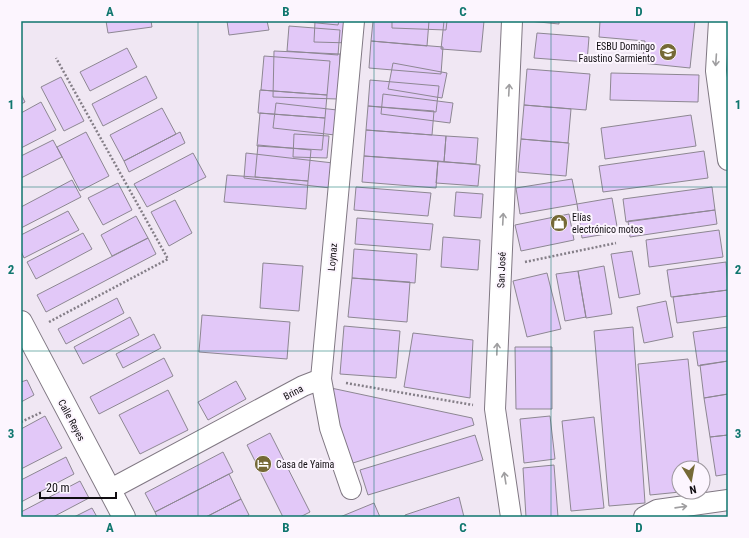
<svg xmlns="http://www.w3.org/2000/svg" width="749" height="538" font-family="'Roboto Condensed',sans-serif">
<rect width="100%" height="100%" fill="#f0e7f3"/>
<path fill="#e2c8f8" stroke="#8d8792" d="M106,21H151L152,27L108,33Z
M227,21H267L269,30L229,35Z
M297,21H339L338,25Z
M315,21H352L351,43L314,42Z
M373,21H429L427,46L371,41Z
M392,21H447L446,30L392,28Z
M444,21H484L481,52L441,49Z
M529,21H559V24Z
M600,21H695L690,68L642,63L645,41L599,37Z
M289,26L340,30L338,55L287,51Z
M537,33L589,37L587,62L534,58Z
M371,41L443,47L441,74L369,68Z
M127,48L137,67L90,91L80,72Z
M274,51L340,54L338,99L273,97Z
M264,56L330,61L327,95L261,90Z
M393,63L447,73L442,98L388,89Z
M527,69L590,74L586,110L524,105Z
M611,73L699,75L698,102L610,100Z
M146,76L157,98L103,126L92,104Z
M61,77L84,121L64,131L41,87Z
M370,80L439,86L436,112L368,106Z
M260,90L327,95L325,118L258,113Z
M21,94L25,102L21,104Z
M383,94L453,103L450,123L381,114Z
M41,102L56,130L21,148V113Z
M276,103L337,110L335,135L273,128Z
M524,105L571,109L568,143L521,139Z
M368,106L434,111L432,135L366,130Z
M162,108L176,134L124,161L110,135Z
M260,113L325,118L322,150L257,146Z
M691,115L696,146L605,159L601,128Z
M366,130L446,136L444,162L364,156Z
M86,132L109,176L80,191L57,147Z
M180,132L185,143L129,172L124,161Z
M294,134L329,136L327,158L293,157Z
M446,136L478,138L476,164L444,162Z
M521,139L569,143L566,176L518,172Z
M53,140L62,157L21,178V156Z
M258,145L311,150L308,181L255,177Z
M704,151L708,178L603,192L599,166Z
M193,153L206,177L147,207L134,184Z
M246,153L342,164L339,189L244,178Z
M364,156L438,161L436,188L362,182Z
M438,161L480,165L478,186L436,183Z
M227,175L308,181L306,209L224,202Z
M572,179L577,204L520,214L516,188Z
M72,180L81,197L21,228V207Z
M118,183L132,210L103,225L88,198Z
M356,187L431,193L428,216L354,210Z
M712,187L715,210L626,222L623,199Z
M456,192L483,194L481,218L454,216Z
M612,198L618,232L582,238L577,204Z
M175,200L192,233L169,246L151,212Z
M715,210L717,224L630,237L628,221Z
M68,211L79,230L24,258L21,251V235Z
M569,214L574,240L521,251L515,225Z
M136,216L148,238L112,256L101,235Z
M357,218L433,224L430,250L355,244Z
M719,230L723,257L649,267L646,240Z
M83,233L92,249L36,279L27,262Z
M443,237L480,240L478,270L441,267Z
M148,238L156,254L46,312L37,295Z
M354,249L417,254L415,283L352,278Z
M632,251L640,294L619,298L611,254Z
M726,262L728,290L671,297L667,270Z
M263,263L303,266L299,311L260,308Z
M604,266L612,314L586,318L578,271Z
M578,271L586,317L565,321L556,274Z
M547,273L561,329L527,337L513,281Z
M352,278L410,282L407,322L348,317Z
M728,290V316L677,323L673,297Z
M117,298L124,313L66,344L58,329Z
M666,301L673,337L644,343L637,307Z
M202,315L290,322L287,359L199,352Z
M130,317L139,335L83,364L74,347Z
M344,326L400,331L396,378L340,374Z
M633,327L645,503L609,506L594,331Z
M728,327V361L698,366L693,332Z
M413,333L473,340L470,398L404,387Z
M154,334L161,348L123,368L116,354Z
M515,347H552V409H516Z
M164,358L173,376L99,414L90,397Z
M688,359L699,468H679L680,492L650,495L638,364Z
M728,361V394L704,398L700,365Z
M27,380L34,395L21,402V382Z
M236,381L246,399L208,420L198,402Z
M331,388L472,418L474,425L353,463L337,430Z
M168,390L188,430L140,454L119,415Z
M728,394V435L710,437L704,398Z
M45,416L62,448L21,469V429Z
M550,416L555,459L524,463L520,419Z
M594,417L604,508L571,511L562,421Z
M270,433L310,512L300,517H283L247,445Z
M475,435L483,460L368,495L360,470Z
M728,435V474L716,476L710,437Z
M223,452L233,472L155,512L145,493Z
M66,457L74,474L21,502V480Z
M554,465L558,517H526L523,468Z
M229,474L241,499L206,517H157L155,512Z
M80,481L89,498L53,517H21V512Z
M459,497L464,517H405V515Z
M241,499L249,515L247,516L206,517Z
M374,503L380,517H340Z
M92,508L97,517H74Z"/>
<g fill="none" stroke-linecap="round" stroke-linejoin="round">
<defs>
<path id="minor" d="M719,21L716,71L728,160
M351,489L330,428L321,379L354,21
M109,490L303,386L321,379
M511,517L495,409L512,21
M644,517L657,510L728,500"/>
<path id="tertiary" d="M21,322L124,517"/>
</defs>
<use href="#minor" stroke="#807883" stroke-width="22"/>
<use href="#tertiary" stroke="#807883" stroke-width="24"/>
<path stroke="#847e87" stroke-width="2.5" stroke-dasharray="2 2" stroke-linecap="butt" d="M525,262L616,243
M49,322L168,259L56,58
M346,383L473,405
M21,422L42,412"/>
<use href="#minor" stroke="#fff" stroke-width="20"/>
<use href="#tertiary" stroke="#fff" stroke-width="22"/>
</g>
<defs><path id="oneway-shaft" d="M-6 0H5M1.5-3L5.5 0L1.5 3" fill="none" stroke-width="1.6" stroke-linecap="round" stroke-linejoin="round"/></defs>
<g stroke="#9f9ea0">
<use href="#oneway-shaft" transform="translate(716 60) rotate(94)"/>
<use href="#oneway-shaft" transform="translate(509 90) rotate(-87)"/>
<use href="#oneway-shaft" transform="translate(503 219) rotate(-87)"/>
<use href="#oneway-shaft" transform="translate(497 349) rotate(-88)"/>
<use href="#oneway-shaft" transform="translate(505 478) rotate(-99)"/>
<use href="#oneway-shaft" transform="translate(681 507) rotate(-8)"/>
</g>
<path fill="none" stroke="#0f766e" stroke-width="1" stroke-opacity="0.55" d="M198,21V517M374,21V517M551,21V517M21,187H728M21,351H728"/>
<defs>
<symbol id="school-disc" viewBox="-11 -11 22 22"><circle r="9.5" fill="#756936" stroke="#fcf5fe"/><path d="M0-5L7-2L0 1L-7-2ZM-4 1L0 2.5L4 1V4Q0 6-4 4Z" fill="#fff"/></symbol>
<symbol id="shop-disc" viewBox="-11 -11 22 22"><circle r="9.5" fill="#756936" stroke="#fcf5fe"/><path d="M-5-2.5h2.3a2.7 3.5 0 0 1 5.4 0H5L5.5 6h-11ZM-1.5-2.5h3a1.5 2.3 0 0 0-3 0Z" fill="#fff"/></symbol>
<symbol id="hotel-disc" viewBox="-11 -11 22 22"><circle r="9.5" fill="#756936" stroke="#fcf5fe"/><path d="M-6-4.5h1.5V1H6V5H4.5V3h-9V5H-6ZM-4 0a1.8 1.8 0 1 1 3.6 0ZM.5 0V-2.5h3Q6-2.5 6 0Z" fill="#fff"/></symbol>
</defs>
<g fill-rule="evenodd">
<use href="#school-disc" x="658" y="42" width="20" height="20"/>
<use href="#shop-disc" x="549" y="213" width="20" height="20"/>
<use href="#hotel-disc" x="253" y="454" width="20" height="20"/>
</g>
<g text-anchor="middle" stroke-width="4" stroke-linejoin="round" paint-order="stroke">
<g font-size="10" fill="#100d11" stroke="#fcf5fe" text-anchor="start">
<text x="655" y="50" text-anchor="end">ESBU Domingo<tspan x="655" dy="12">Faustino Sarmiento</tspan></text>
<text x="572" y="221">Elías<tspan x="572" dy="12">electrónico motos</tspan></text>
<text x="276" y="468">Casa de Yaima</text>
</g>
<g font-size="10" fill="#100d11" stroke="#fcf5fe">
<text transform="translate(332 257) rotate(-85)" y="4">Loynaz</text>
<text transform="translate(501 270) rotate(-88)" y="4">San José</text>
<text transform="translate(293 392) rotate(-28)" y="4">Brina</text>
<text transform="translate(72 420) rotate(62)" y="4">Calle Reyes</text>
</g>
</g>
<rect width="749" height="538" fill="none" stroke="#fcf5fe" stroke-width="44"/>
<g transform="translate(691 480) rotate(169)"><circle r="19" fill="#fcf5fe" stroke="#9e989f"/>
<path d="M0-3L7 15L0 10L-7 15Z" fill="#756936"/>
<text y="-6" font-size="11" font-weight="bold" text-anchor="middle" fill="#100d11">N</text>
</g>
<path d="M40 492v6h76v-6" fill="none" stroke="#100d11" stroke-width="2"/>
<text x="46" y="492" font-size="12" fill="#100d11" stroke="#fcf5fe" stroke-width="3" paint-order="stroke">20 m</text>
<rect x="22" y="22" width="705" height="494" fill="none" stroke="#0f766e" stroke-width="1.5"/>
<g font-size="13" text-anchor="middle" font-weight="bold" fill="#0f766e">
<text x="110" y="16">A</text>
<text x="286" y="16">B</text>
<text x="463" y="16">C</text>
<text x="639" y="16">D</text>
<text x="11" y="109">1</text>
<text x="738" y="109">1</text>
<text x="11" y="274">2</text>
<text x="738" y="274">2</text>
<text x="11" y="438">3</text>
<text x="738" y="438">3</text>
<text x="110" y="532">A</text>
<text x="286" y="532">B</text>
<text x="463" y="532">C</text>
<text x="639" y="532">D</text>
</g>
</svg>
